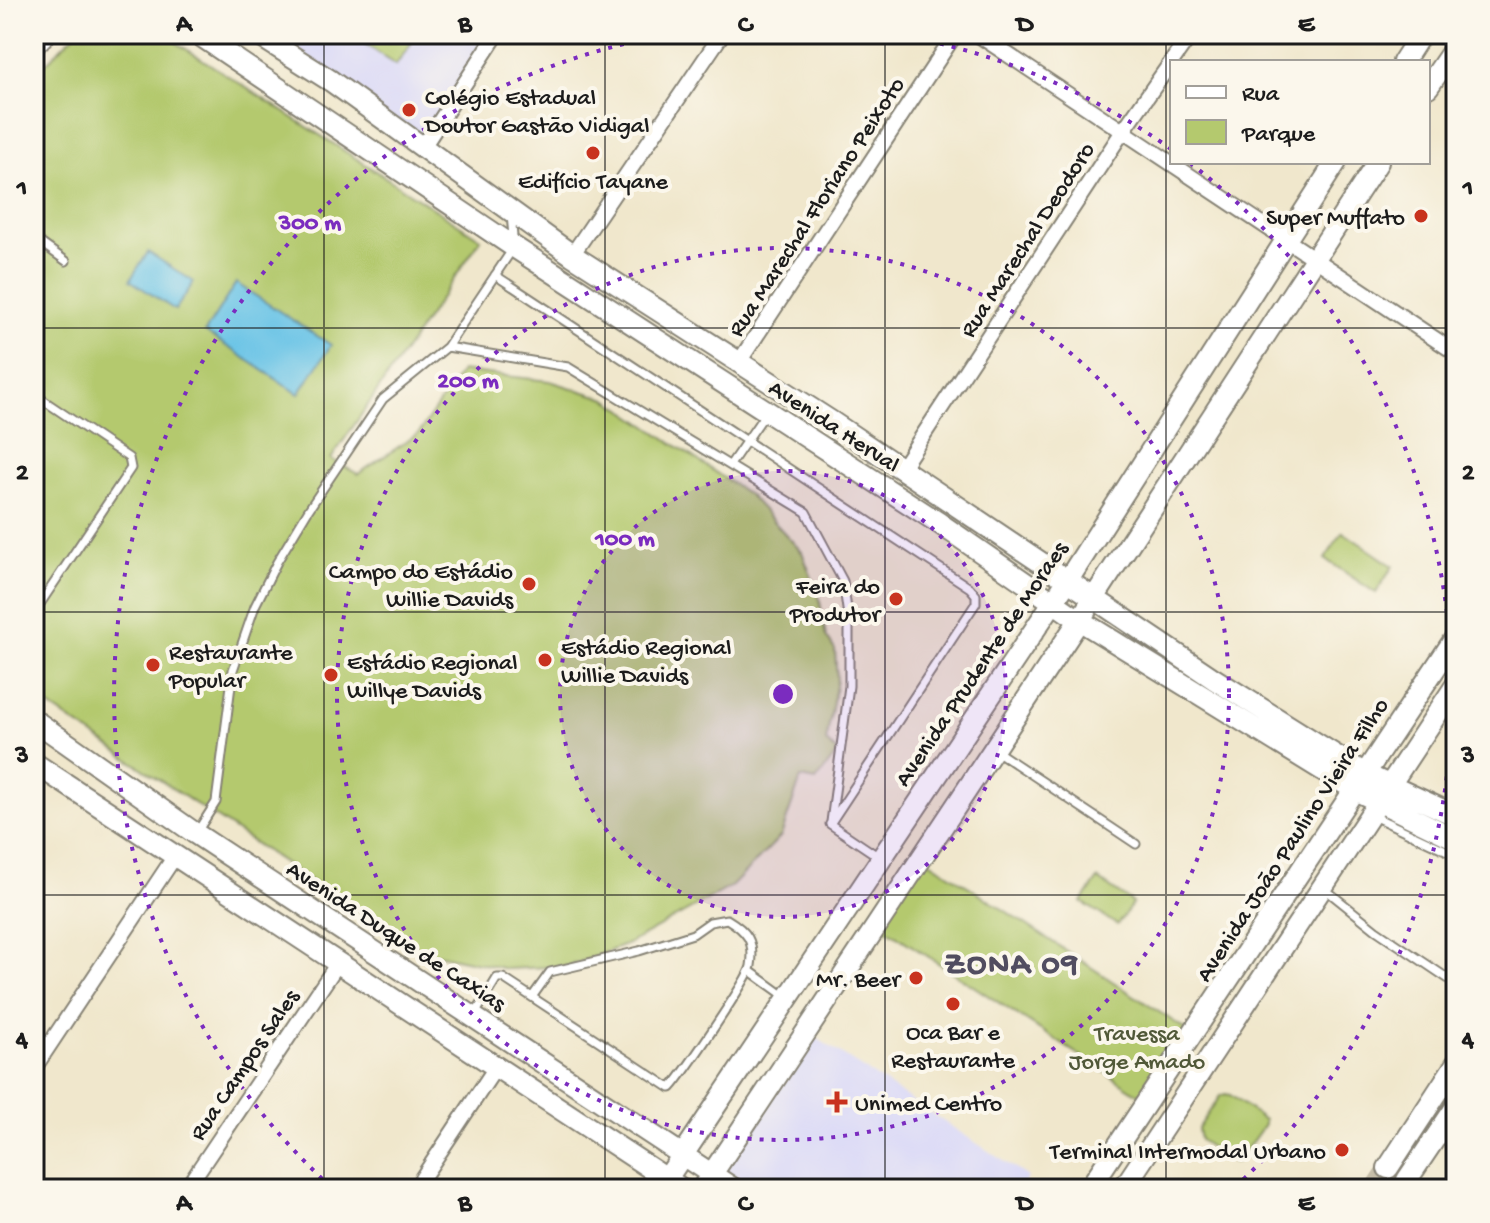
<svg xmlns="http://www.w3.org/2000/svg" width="1490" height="1223" font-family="'Gochi Hand',sans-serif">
<rect width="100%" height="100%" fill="#fbf7ec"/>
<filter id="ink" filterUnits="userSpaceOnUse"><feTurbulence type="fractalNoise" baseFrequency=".0125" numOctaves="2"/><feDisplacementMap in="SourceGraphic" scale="16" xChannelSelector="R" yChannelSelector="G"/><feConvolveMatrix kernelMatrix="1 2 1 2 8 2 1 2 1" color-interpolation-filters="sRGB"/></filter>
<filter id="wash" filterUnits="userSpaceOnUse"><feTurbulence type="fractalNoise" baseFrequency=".006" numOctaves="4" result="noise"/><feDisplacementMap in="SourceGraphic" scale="32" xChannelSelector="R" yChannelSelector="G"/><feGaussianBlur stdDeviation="1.8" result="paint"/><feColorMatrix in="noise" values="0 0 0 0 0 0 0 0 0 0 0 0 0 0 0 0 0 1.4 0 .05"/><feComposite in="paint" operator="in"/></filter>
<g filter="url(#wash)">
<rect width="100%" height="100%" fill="#f0e7cc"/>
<path fill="#d8d7f8" d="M257,34H497L427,140Z
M806,1031L1028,1177L1020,1189H734L712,1174Z"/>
<path fill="#b4c96e" stroke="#687245" stroke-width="2" d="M75,34H163L481,239L331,459L358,474L419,433L461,371L550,381L607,399L749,495L802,552L819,597L826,636L835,650L837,680L826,742L838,752L816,781L801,778L781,836L732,886L628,944L569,966L507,969L413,949L34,696V75Z
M351,34H401L412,42L396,65Z
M1343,532L1393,566L1376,593L1325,559Z
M922,856L1194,1035L1149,1101L877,923Z
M1098,879L1133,903L1117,925L1082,902Z
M1225,1094L1230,1095L1264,1120V1125L1238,1161L1233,1162L1200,1140L1198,1129L1220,1096Z"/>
<path fill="#68c3e6" stroke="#427081" stroke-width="2" d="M148,252L194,282L175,310L130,280Z
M236,283L331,345L299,394L205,332Z"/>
</g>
<g filter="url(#ink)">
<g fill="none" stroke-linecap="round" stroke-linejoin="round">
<path stroke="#c6bea9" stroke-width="20" stroke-dasharray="20 10" stroke-linecap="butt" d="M1374,1189L1388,1168"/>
<defs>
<path id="service" d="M34,238L66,261
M495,275L970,588L976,595V603L830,824L879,857
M447,347L568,367L806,512L843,581L849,623V686L831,822
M34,394L129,458L131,468L34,613
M730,465L765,414
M995,750L1136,844
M1371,815L1456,855
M197,832L216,802L233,670L255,606L277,562L309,509L383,399L447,347L514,247L511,215
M1325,889L1376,930L1456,984
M750,971L786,997
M474,1016L497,978H503L670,1088H671C683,1075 749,978 751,966C755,941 747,931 727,919L710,922L693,934L639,951L550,972L532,997"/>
<path id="minor" d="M977,34L1456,353
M423,147L497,34
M572,255L722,34
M739,362L955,34
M901,469L1123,131L1191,34
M34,1068L175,856
M186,1189L338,963
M415,1189L496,1067"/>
<path id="secondary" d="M198,34L514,247L939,523L1079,620L1355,790L1456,839
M257,34L331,81L572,255L832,422L1214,679L1365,774L1456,816
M1403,62L1421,34
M1428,87L1456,46
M34,720L196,834L734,1189
M34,763L682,1189
M1388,1168L1456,1064
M1407,1180L1456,1107
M660,1189L1068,580L1336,162
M702,1189L1094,598L1378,162
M1089,1189L1456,637
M1123,1189L1456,685"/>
<path id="primary" d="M34,42L42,34"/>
</defs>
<use href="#service" stroke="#868274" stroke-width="11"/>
<use href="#minor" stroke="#868274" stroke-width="18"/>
<use href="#secondary" stroke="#868274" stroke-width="24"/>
<use href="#primary" stroke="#868274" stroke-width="28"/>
<use href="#service" stroke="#fff" stroke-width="7"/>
<use href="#minor" stroke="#fff" stroke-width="14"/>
<use href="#secondary" stroke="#fff" stroke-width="20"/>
<use href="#primary" stroke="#fff" stroke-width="24"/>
</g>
</g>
<path fill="none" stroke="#1c1c1c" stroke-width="2" stroke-opacity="0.55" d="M324,34V1189M605,34V1189M885,34V1189M1166,34V1189M34,328H1456M34,612H1456M34,895H1456"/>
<circle cx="783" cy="694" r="223" fill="#7b2cbf" fill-opacity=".12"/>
<g fill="none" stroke="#7b2cbf" stroke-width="4" stroke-dasharray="4 8">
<circle cx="783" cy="694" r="223"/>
<circle cx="783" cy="694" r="446"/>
<path d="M331 1187A669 669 0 0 1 673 34M893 34A669 669 0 0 1 1171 149M1190 163A669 669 0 0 1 1235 1187"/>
</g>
<g fill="#c8321e" stroke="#fbf7ec" stroke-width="3">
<circle cx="409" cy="110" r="8"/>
<circle cx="593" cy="153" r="8"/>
<circle cx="1421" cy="216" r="8"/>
<circle cx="529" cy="584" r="8"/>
<circle cx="896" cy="599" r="8"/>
<circle cx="545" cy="660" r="8"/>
<circle cx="153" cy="665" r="8"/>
<circle cx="331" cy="675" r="8"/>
<circle cx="916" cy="978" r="8"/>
<circle cx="953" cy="1004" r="8"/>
<path d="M833 1090h8v8h8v8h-8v8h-8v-8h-8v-8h8z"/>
<circle cx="1342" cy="1150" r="8"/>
</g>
<g text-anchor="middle" stroke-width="8" stroke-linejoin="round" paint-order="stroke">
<g font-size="24" fill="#1c1c1c" stroke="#fbf7ec" text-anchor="start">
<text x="425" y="104">Colégio Estadual<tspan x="425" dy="28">Doutor Gastão Vidigal</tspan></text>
<text x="593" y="188" text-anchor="middle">Edifício Tayane</text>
<text x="1405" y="224" text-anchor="end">Super Muffato</text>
<text x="513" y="578" text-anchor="end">Campo do Estádio<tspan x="513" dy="28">Willie Davids</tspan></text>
<text x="880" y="593" text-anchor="end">Feira do<tspan x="880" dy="28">Produtor</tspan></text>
<text x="561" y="654">Estádio Regional<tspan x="561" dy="28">Willie Davids</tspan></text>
<text x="169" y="659">Restaurante<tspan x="169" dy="28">Popular</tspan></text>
<text x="347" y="669">Estádio Regional<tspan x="347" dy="28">Willye Davids</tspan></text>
<text x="900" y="986" text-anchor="end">Mr. Beer</text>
<text x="953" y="1039" text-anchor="middle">Oca Bar e<tspan x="953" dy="28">Restaurante</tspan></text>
<text x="855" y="1110">Unimed Centro</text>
<text x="1326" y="1158" text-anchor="end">Terminal Intermodal Urbano</text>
</g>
<g font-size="24" fill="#1c1c1c" stroke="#fbf7ec">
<text transform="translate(815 206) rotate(-57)" y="8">Rua Marechal Floriano Peixoto</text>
<text transform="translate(1026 239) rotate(-57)" y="8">Rua Marechal Deodoro</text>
<text transform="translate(835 425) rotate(33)" y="8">Avenida Herval</text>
<text transform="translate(980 663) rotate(-56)" y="8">Avenida Prudente de Moraes</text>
<text transform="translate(1291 839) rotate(-57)" y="8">Avenida João Paulino Vieira Filho</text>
<text transform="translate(397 935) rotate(33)" y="8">Avenida Duque de Caxias</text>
<text transform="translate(243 1064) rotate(-56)" y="8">Rua Campos Sales</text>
</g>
<g font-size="24" fill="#515939" stroke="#fbf7ec">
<text x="1137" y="1040">Travessa<tspan x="1137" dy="28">Jorge Amado</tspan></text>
</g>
<g font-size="32" font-weight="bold" letter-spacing="2" fill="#514d60" stroke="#fbf7ec">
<text x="1012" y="972">ZONA 09</text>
</g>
</g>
<circle cx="783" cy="694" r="12" fill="#7b2cbf" stroke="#fbf7ec" stroke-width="4"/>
<g font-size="24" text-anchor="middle" font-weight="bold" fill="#7b2cbf" stroke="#fbf7ec" stroke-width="8" stroke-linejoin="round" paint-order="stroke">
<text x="310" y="229">300 m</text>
<text x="468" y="387">200 m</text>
<text x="625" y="545">100 m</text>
</g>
<rect width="1490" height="1223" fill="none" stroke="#fbf7ec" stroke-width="88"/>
<rect x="1170" y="60" width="260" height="104" fill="#fbf7ec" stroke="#a29f99" stroke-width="2"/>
<rect x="1186" y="86" width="40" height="12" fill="#ffffff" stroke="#a29f99" stroke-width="2"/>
<text x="1242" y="100" font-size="24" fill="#1c1c1c">Rua</text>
<rect x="1186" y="120" width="40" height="24" fill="#b4c96e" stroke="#a29f99" stroke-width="2"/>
<text x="1242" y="140" font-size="24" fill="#1c1c1c">Parque</text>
<rect x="44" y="44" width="1402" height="1135" fill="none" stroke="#1c1c1c" stroke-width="3"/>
<g font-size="26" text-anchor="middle" font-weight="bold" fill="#1c1c1c">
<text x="184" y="31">A</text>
<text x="465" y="31">B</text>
<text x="745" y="31">C</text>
<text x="1025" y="31">D</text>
<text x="1306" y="31">E</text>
<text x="22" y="195">1</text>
<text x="1468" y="195">1</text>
<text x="22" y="479">2</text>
<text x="1468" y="479">2</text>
<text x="22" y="762">3</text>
<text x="1468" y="762">3</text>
<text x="22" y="1046">4</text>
<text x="1468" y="1046">4</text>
<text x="184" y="1210">A</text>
<text x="465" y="1210">B</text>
<text x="745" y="1210">C</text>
<text x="1025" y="1210">D</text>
<text x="1306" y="1210">E</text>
</g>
</svg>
